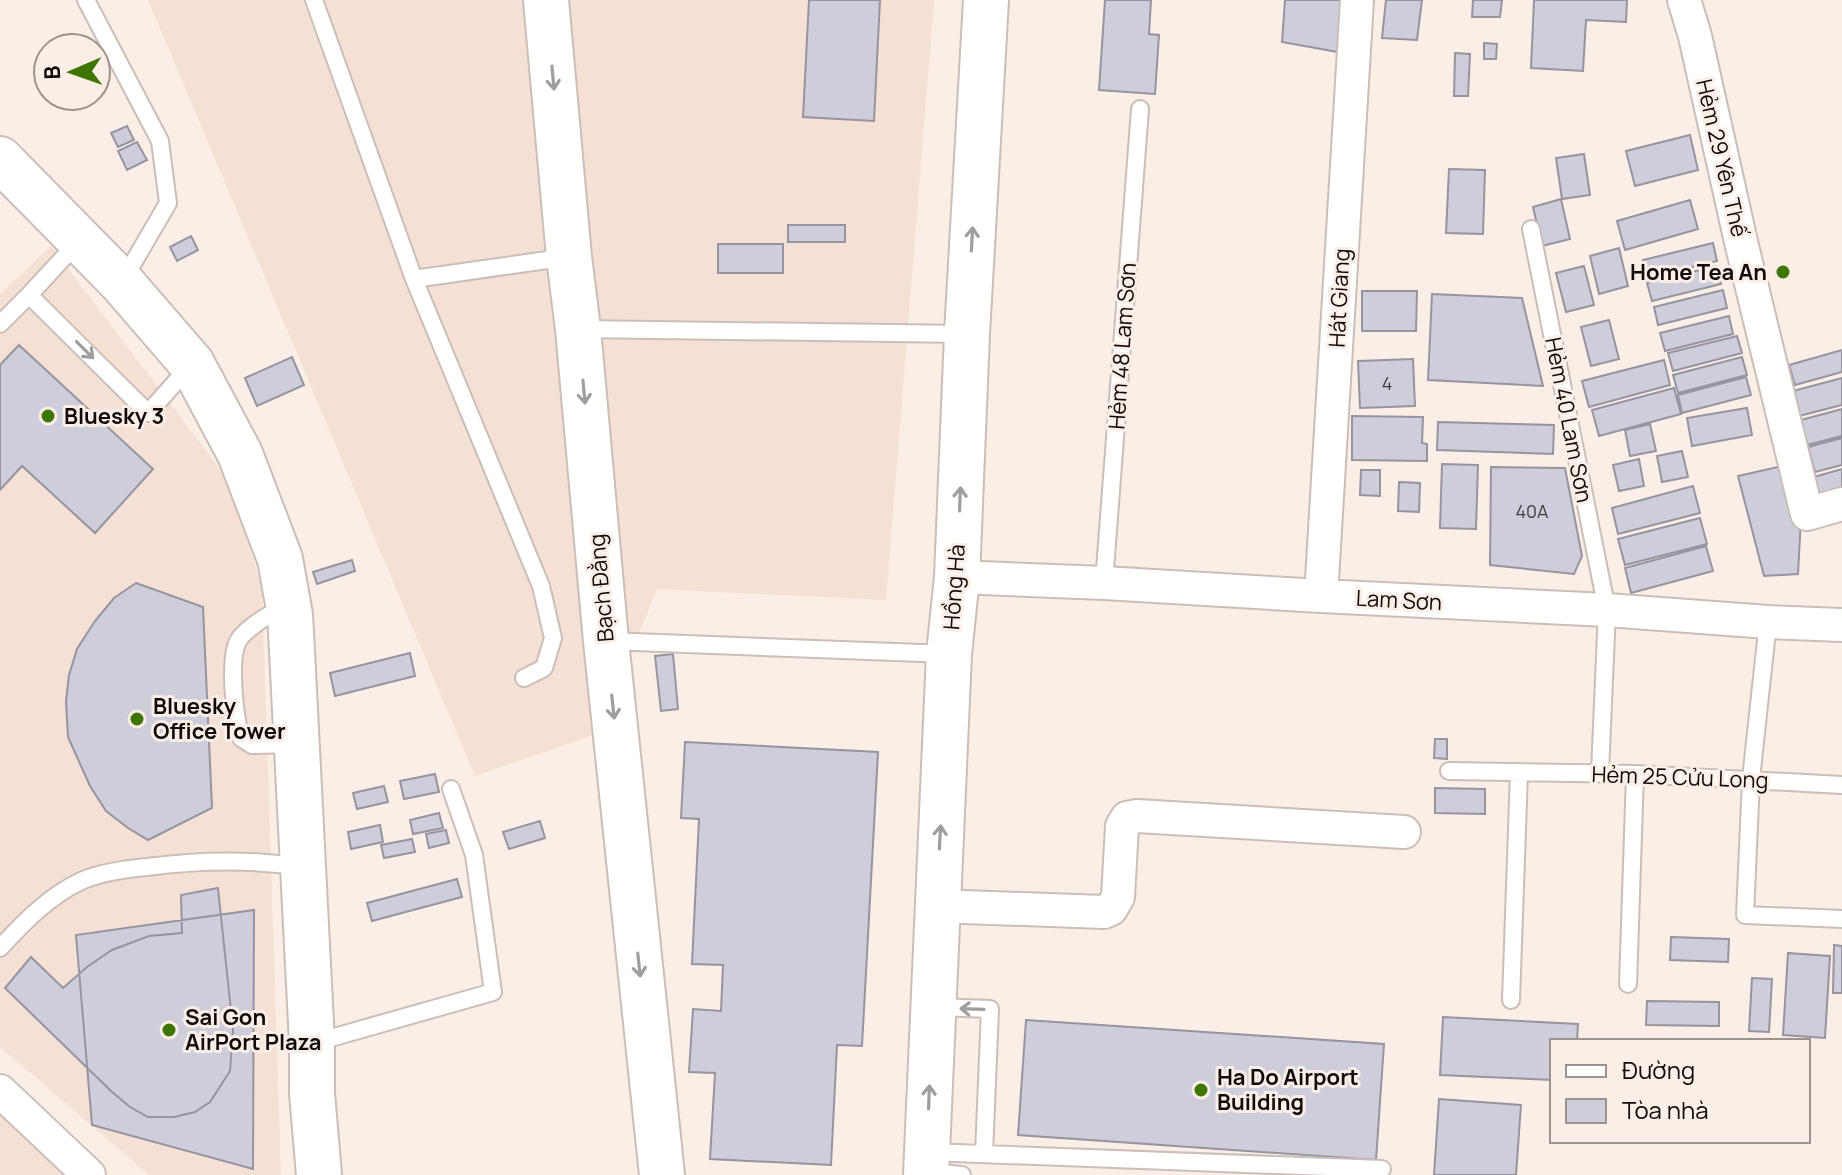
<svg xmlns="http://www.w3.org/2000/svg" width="1842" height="1175" font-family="Manrope,sans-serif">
<rect width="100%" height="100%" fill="#fbeee7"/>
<path fill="#f5e0d5" d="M148,0H934L886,600L657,589L599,733L475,776Z
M51,246L229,481L262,588L281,1175H149L0,1047V294Z
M0,1112L68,1175H0Z"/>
<path fill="#cecdda" stroke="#95949f" stroke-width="2" d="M809,0H880L874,121L803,117Z
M1105,0H1151L1149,34L1159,35L1155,94L1099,90Z
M1285,0H1346L1343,53L1282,42Z
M1386,0H1422L1417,40L1382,38Z
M1473,0H1502L1500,17H1472Z
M1534,0H1627L1626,22L1586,20L1583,71L1531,68Z
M1484,43L1497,44L1496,59H1484Z
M1455,53L1470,54L1468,96H1454Z
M127,126L134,140L118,147L111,133Z
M1690,135L1698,170L1635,186L1626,151Z
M137,142L147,160L127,170L118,151Z
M1584,154L1590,195L1562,199L1556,158Z
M1449,169L1485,170L1483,234L1446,233Z
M1561,199L1570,239L1542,246L1533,207Z
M1690,200L1698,229L1625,250L1617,221Z
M788,225H845V242H788Z
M191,236L198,250L177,261L170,247Z
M1713,243L1717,261L1648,278L1643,260Z
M718,244H783V273H718Z
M1619,248L1628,286L1599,294L1590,256Z
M1584,266L1594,305L1566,312L1556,273Z
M1716,266L1721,284L1652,301L1647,283Z
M1723,290L1727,308L1658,325L1654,307Z
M1362,291H1417L1416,331H1362Z
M1432,294L1522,298L1543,386L1428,380Z
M1729,316L1733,334L1665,351L1660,333Z
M1609,320L1619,359L1591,366L1581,327Z
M1737,336L1742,353L1673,371L1668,353Z
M19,345L153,469L95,533L22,466L0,490V365Z
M1842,350V372L1795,385L1789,365Z
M292,357L304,385L257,406L245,378Z
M1742,357L1747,375L1678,393L1673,375Z
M1413,359L1415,406L1360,408L1358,361Z
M1664,360L1670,385L1589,407L1582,381Z
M1746,377L1751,395L1682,413L1678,395Z
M1842,378V405L1799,416L1793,391Z
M1674,388L1681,414L1599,436L1592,410Z
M1747,408L1752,435L1692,446L1687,418Z
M1842,409V436L1807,445L1801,420Z
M1352,416L1423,417L1422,443L1427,444V461L1352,460Z
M1438,422L1554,425L1553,454L1437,450Z
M1650,424L1656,451L1630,456L1625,430Z
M1842,438V465L1815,472L1808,447Z
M1682,451L1688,477L1662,482L1657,456Z
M1639,459L1644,486L1619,491L1613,465Z
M1442,464L1478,465L1476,529L1440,528Z
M1787,465L1801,518L1798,574L1764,576L1738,476Z
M1491,467L1565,468L1582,556L1574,574L1490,565Z
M1842,469V496L1820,501L1814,477Z
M1361,470H1380V496L1360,495Z
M1399,482L1420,483L1419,512L1398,511Z
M1693,486L1700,513L1618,534L1612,508Z
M1700,518L1707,544L1625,565L1618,539Z
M1706,546L1713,571L1631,593L1625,568Z
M352,560L355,571L317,584L313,572Z
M136,583L203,607L212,808L148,840L128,828L106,811L90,786L68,737L66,701L69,675L77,649L95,621L114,598Z
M410,653L415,676L335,696L330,673Z
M673,654L678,709L661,711L655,656Z
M1435,739H1447V759L1434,758Z
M685,742L878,752L862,1046L837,1045L831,1165L710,1159L715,1073L689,1072L693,1009L721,1011L723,965L692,964L699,819L681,818Z
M435,774L439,792L404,799L400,781Z
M384,786L388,802L357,809L353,793Z
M1435,788L1485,789V814L1435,813Z
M439,813L443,828L413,834L410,820Z
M540,821L545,838L509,849L503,832Z
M380,825L383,842L351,849L348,832Z
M446,830L449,843L429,848L426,834Z
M412,839L415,852L384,858L381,845Z
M457,879L462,897L372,921L367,903Z
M218,888L233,1030L230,1071L210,1102L195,1112L174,1117H148L130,1107L111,1091L5,988L31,957L63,988L87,967L112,950L149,936L182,933L181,895Z
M254,910L253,1169L92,1125L76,935Z
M1671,937L1729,939L1728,962L1670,960Z
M1834,945L1842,946V993H1833Z
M1788,953L1830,956L1825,1038L1783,1035Z
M1752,978L1772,979L1769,1032L1749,1031Z
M1647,1001L1719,1002V1026L1646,1025Z
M1443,1017L1578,1024L1577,1041H1552V1080L1440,1075Z
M1026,1020L1384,1044L1376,1160L1018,1135Z
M1439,1099L1521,1105L1516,1175H1434Z"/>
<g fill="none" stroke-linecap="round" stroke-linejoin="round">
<defs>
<path id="lane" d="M86,0L160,141L168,203L122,282
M314,0L414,279
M1531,229L1607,610L1600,773
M29,295L148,413L190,366
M0,324L29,295L79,241
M580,329L965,334
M1104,583L1140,109
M286,604C272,614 251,624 240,638C227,655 235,718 241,738L252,745L296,744
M1768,622L1751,779L1745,915L1842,919
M608,641L948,654
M524,678L544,668L553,638L541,586L414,279L568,257
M1449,771L1635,774L1842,785
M0,948C23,923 49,896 81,881C101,872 126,869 147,867C199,860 250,859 301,867
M1628,984L1635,774
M1511,1000L1519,772
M936,1007L990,1009L984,1154
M313,1043L493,992L474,855L451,789
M928,1152L1382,1169
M928,1172L962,1175"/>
<path id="street" d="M1684,0L1695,36L1741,242L1807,514L1842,504
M957,577L1104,583L1321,596L1607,610L1768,622L1842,625
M1321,596L1357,0
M936,906L1104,912L1111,909L1118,897L1122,826L1127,818L1137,816L1404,832
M0,1091L89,1175"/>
<path id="secondary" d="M0,159L122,283L192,364L240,454L280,559L290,615L291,632L312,1043V1093L319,1175"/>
<path id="primary" d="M546,0L569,257L578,329L606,641L662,1175
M926,1175L949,654L957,577L967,334L986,0"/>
</defs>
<use href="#lane" stroke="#cbbeb8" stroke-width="20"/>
<use href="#street" stroke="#cbbeb8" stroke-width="36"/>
<use href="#secondary" stroke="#cbbeb8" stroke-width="48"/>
<use href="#primary" stroke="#cbbeb8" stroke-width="48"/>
<use href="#lane" stroke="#fff" stroke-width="16"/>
<use href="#street" stroke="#fff" stroke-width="32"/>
<use href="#secondary" stroke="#fff" stroke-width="44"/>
<use href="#primary" stroke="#fff" stroke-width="44"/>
</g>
<defs><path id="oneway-shaft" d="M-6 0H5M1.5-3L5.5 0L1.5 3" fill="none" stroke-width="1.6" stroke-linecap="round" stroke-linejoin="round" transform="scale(2)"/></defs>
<g stroke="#9f9d9d">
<use href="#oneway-shaft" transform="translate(553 78) rotate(85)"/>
<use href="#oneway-shaft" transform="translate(972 239) rotate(-87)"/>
<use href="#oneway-shaft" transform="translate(85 350) rotate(45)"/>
<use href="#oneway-shaft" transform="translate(584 392) rotate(85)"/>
<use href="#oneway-shaft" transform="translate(960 499) rotate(-88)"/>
<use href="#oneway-shaft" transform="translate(613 707) rotate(84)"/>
<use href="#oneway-shaft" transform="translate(940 837) rotate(-87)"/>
<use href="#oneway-shaft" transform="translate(639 965) rotate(84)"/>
<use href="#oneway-shaft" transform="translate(972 1009) rotate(-178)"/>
<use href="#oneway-shaft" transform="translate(929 1097) rotate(-88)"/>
</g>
<g fill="#3e7503" stroke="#fbeee7" stroke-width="3">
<circle cx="1783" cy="272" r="8"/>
<circle cx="48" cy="416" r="8"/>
<circle cx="137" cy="719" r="8"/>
<circle cx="169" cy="1030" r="8"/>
<circle cx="1201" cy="1090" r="8"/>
</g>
<g text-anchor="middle" stroke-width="6" stroke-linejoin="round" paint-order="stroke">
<g font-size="18" fill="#3f3c3d">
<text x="1387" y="390">4</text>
<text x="1532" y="518">40A</text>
</g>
<g font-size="22" fill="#0f0b09" stroke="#fbeee7">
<text transform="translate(1722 158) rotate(77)" y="8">Hẻm 29 Yên Thế</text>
<text transform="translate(1339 298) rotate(-87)" y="8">Hát Giang</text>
<text transform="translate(1122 346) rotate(-86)" y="8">Hẻm 48 Lam Sơn</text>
<text transform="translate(1569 420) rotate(79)" y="8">Hẻm 40 Lam Sơn</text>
<text transform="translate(954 587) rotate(-86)" y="8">Hồng Hà</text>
<text transform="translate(601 588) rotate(-95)" y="8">Bạch Đằng</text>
<text transform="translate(1399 600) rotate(3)" y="8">Lam Sơn</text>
<text transform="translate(1680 777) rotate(2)" y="8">Hẻm 25 Cửu Long</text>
</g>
<g font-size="22" font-weight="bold" fill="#0f0b09" stroke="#fbeee7" text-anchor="start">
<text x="1767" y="280" text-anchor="end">Home Tea An</text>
<text x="64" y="424">Bluesky 3</text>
<text x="153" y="714">Bluesky<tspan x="153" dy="25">Office Tower</tspan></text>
<text x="185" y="1025">Sai Gon<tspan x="185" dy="25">AirPort Plaza</tspan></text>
<text x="1217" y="1085">Ha Do Airport<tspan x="1217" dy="25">Building</tspan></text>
</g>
</g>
<rect x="1550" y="1039" width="260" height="104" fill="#fbeee7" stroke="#9d938e" stroke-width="2"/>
<rect x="1566" y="1065" width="40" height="12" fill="#ffffff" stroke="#9d938e" stroke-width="2"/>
<text x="1622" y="1079" font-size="24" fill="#0f0b09">Đường</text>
<rect x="1566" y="1099" width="40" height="24" fill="#cecdda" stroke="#9d938e" stroke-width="2"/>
<text x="1622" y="1119" font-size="24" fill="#0f0b09">Tòa nhà</text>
<g transform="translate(72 72) rotate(268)"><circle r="38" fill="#fbeee7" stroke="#9d938e" stroke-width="2"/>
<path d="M0-6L14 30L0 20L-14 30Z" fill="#3e7503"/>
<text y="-12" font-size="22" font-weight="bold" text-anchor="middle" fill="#0f0b09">B</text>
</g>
</svg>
